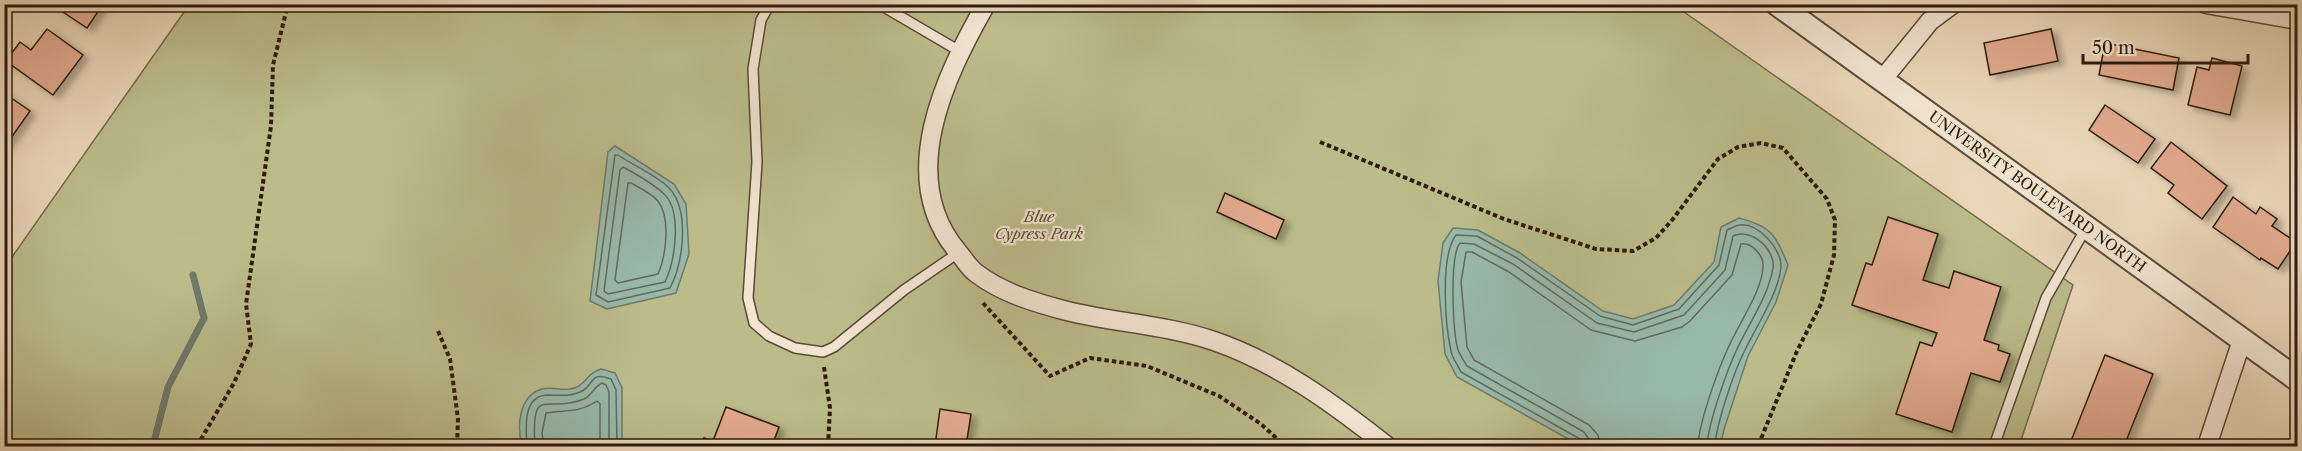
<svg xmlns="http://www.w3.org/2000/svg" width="2302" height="451" font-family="'Libre Caslon Text',serif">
<defs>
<filter id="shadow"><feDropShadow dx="6" dy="4" stdDeviation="3" flood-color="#0004"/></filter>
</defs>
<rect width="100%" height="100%" fill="#ead6b8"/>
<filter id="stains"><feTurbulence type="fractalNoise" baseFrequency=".00333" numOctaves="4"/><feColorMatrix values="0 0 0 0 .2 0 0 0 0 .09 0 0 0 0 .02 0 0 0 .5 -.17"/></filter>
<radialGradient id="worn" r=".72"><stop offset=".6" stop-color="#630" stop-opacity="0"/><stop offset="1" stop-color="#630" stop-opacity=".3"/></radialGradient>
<path fill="#bcbc8b" stroke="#746c4c" stroke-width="1.5" d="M189,5H1674L2073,285L2019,446H5V267Z"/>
<path fill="#98b9aa" stroke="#6d7a6c" stroke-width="1.5" d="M615,146L674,184L686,204L689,254L676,293L607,309L590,301L608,152Z
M1739,218C1772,227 1775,234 1788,265L1776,302L1748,356L1725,426L1720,446H1581L1457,377L1445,354L1438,281L1443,243L1453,228L1478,230L1520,253L1603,311L1633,319L1674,305L1714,262L1721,227Z
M601,369L615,373L622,388V446H522C517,427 518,396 542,389C553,386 568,393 579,386C589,379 587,374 601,369Z"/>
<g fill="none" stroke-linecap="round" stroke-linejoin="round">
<path stroke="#626a5c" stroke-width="1.5" d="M615,155H618C631,164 661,178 670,189C690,212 683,263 670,288L608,302L596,295Z
M623,167C636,174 652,183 663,193C683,210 675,261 665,282L608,294L604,291L620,170Z
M628,183H631C640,188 652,194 658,201C671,218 666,256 658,274L618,283L615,280Z
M527,446C526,430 522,396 547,395C558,395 569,397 580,392C594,387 589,370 611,379L616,390L617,446
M535,446C531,382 546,415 584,399C591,396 594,387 602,383L606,385L609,392V446
M544,446L542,433L546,413C565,410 579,413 597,401L600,404V446
M1583,446L1580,439L1461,372C1458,365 1452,358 1451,351C1445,324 1440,256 1456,235L1477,236L1517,258L1600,316L1633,325L1679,309L1719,265L1727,230C1730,229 1736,225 1740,225C1758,223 1782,249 1781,267C1779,292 1756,327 1745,350C1734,371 1716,425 1715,446
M1591,446L1589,439L1584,432L1467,366C1464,361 1460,355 1458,350C1453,332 1449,257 1460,243L1474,244L1513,264L1597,323L1634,332L1684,315L1725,270L1733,236C1751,227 1776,250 1773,268C1768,297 1749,323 1737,349C1727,370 1708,424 1707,446
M1600,446L1598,435L1589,425L1474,360L1467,347L1461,282L1466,252H1472L1509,272L1591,330L1635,341L1682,327L1690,321L1732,275L1741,244C1752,242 1764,256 1763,267C1762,289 1743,317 1734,336C1721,360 1699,421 1698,446"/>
<path stroke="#6d7a6c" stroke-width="7" d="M153,446L168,387L204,318L193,275"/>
</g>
<path fill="#e1aa8f" stroke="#2d1b0e" stroke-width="1.5" filter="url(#shadow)" d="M51,4H103L87,28Z
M47,29L83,55L53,95L6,61L20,42L31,50Z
M2051,29L2058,61L1990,75L1984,43Z
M2105,43L2179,58L2173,90L2099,75Z
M2212,58L2242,66L2230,115L2188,105L2197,67L2209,70Z
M4,93L30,111L4,148Z
M2105,105L2155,139L2138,163L2089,130Z
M2171,142L2227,186L2202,219L2168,193L2174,185L2151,168Z
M1225,193L1284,220L1276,239L1217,212Z
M2233,197L2256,214L2260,207L2277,219L2272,226L2296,242L2278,269L2261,258L2260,260L2213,227Z
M1888,217L1938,234L1923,280L1949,288L1954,271L2001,287L1984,340L1999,345L1998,350L2010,354L2000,382L1971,373L1952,432L1896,414L1920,342L1932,346L1937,333L1852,305L1866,263L1872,265Z
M2105,355L2153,374L2124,446H2069Z
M726,407L779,427L772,446H701L704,438L713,441Z
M940,409L971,414L966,446H935Z"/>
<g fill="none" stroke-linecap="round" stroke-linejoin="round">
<defs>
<path id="service" d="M770,4L761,20L753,69L757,162L748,298L754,323L769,336L795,348L823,352L834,347L904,290L958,253
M879,4L961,52
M1994,446L2046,298L2086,228"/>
<path id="minor" d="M986,4C945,76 895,178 958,252C964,259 969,268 976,273C1002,293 1036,303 1067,311C1116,323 1167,325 1214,341C1278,363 1334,404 1387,446
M2206,4L2298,20
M1882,80L1930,21L1953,4
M2207,446L2242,340"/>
<g id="tertiary">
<path id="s1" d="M1777,4L2298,380"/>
</g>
</defs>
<use href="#service" stroke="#5c4a38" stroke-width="12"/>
<use href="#minor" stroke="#5c4a38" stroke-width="21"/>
<use href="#tertiary" stroke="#5c4a38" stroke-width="26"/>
<path stroke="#2d1b0e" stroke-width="4" stroke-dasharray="4.5 3" stroke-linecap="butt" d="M1320,142L1504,219L1596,249L1633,251L1656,238L1673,219L1718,159L1738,147L1761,143L1783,148L1827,199L1835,220L1834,255L1821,304L1797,351L1758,446
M983,303L1050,376L1090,358L1147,366L1219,396L1261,424L1285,446
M438,331L450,359L458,419L457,446
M824,367L830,408L828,446
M197,446L234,383L251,344L246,304L271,126L273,65L288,4"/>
<use href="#service" stroke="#f1e4d1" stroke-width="9"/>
<use href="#minor" stroke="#f1e4d1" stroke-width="18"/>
<use href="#tertiary" stroke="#f1e4d1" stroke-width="22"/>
</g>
<g text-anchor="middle" stroke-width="4.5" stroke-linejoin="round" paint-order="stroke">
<g font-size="15" fill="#2d1b0e" stroke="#f1e4d1">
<text dy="5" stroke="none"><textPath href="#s1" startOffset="321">UNIVERSITY BOULEVARD NORTH</textPath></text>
</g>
<g font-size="15" font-style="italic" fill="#584b34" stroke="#f1e4d1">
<text x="1039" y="222">Blue<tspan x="1039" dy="17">Cypress Park</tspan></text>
</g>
</g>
<rect width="2302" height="451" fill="none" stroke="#ead6b8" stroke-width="24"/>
<rect x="6" y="6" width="2290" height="439" fill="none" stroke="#2d1b0e" stroke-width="3"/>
<rect x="12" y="12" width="2278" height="427" fill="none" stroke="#2d1b0e" stroke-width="1.5"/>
<path d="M2083 54v9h165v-9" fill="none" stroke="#2d1b0e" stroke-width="3"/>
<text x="2092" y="54" font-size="18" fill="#2d1b0e" stroke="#f1e4d1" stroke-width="4.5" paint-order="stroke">50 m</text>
<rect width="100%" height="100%" filter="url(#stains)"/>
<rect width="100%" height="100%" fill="url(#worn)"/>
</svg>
